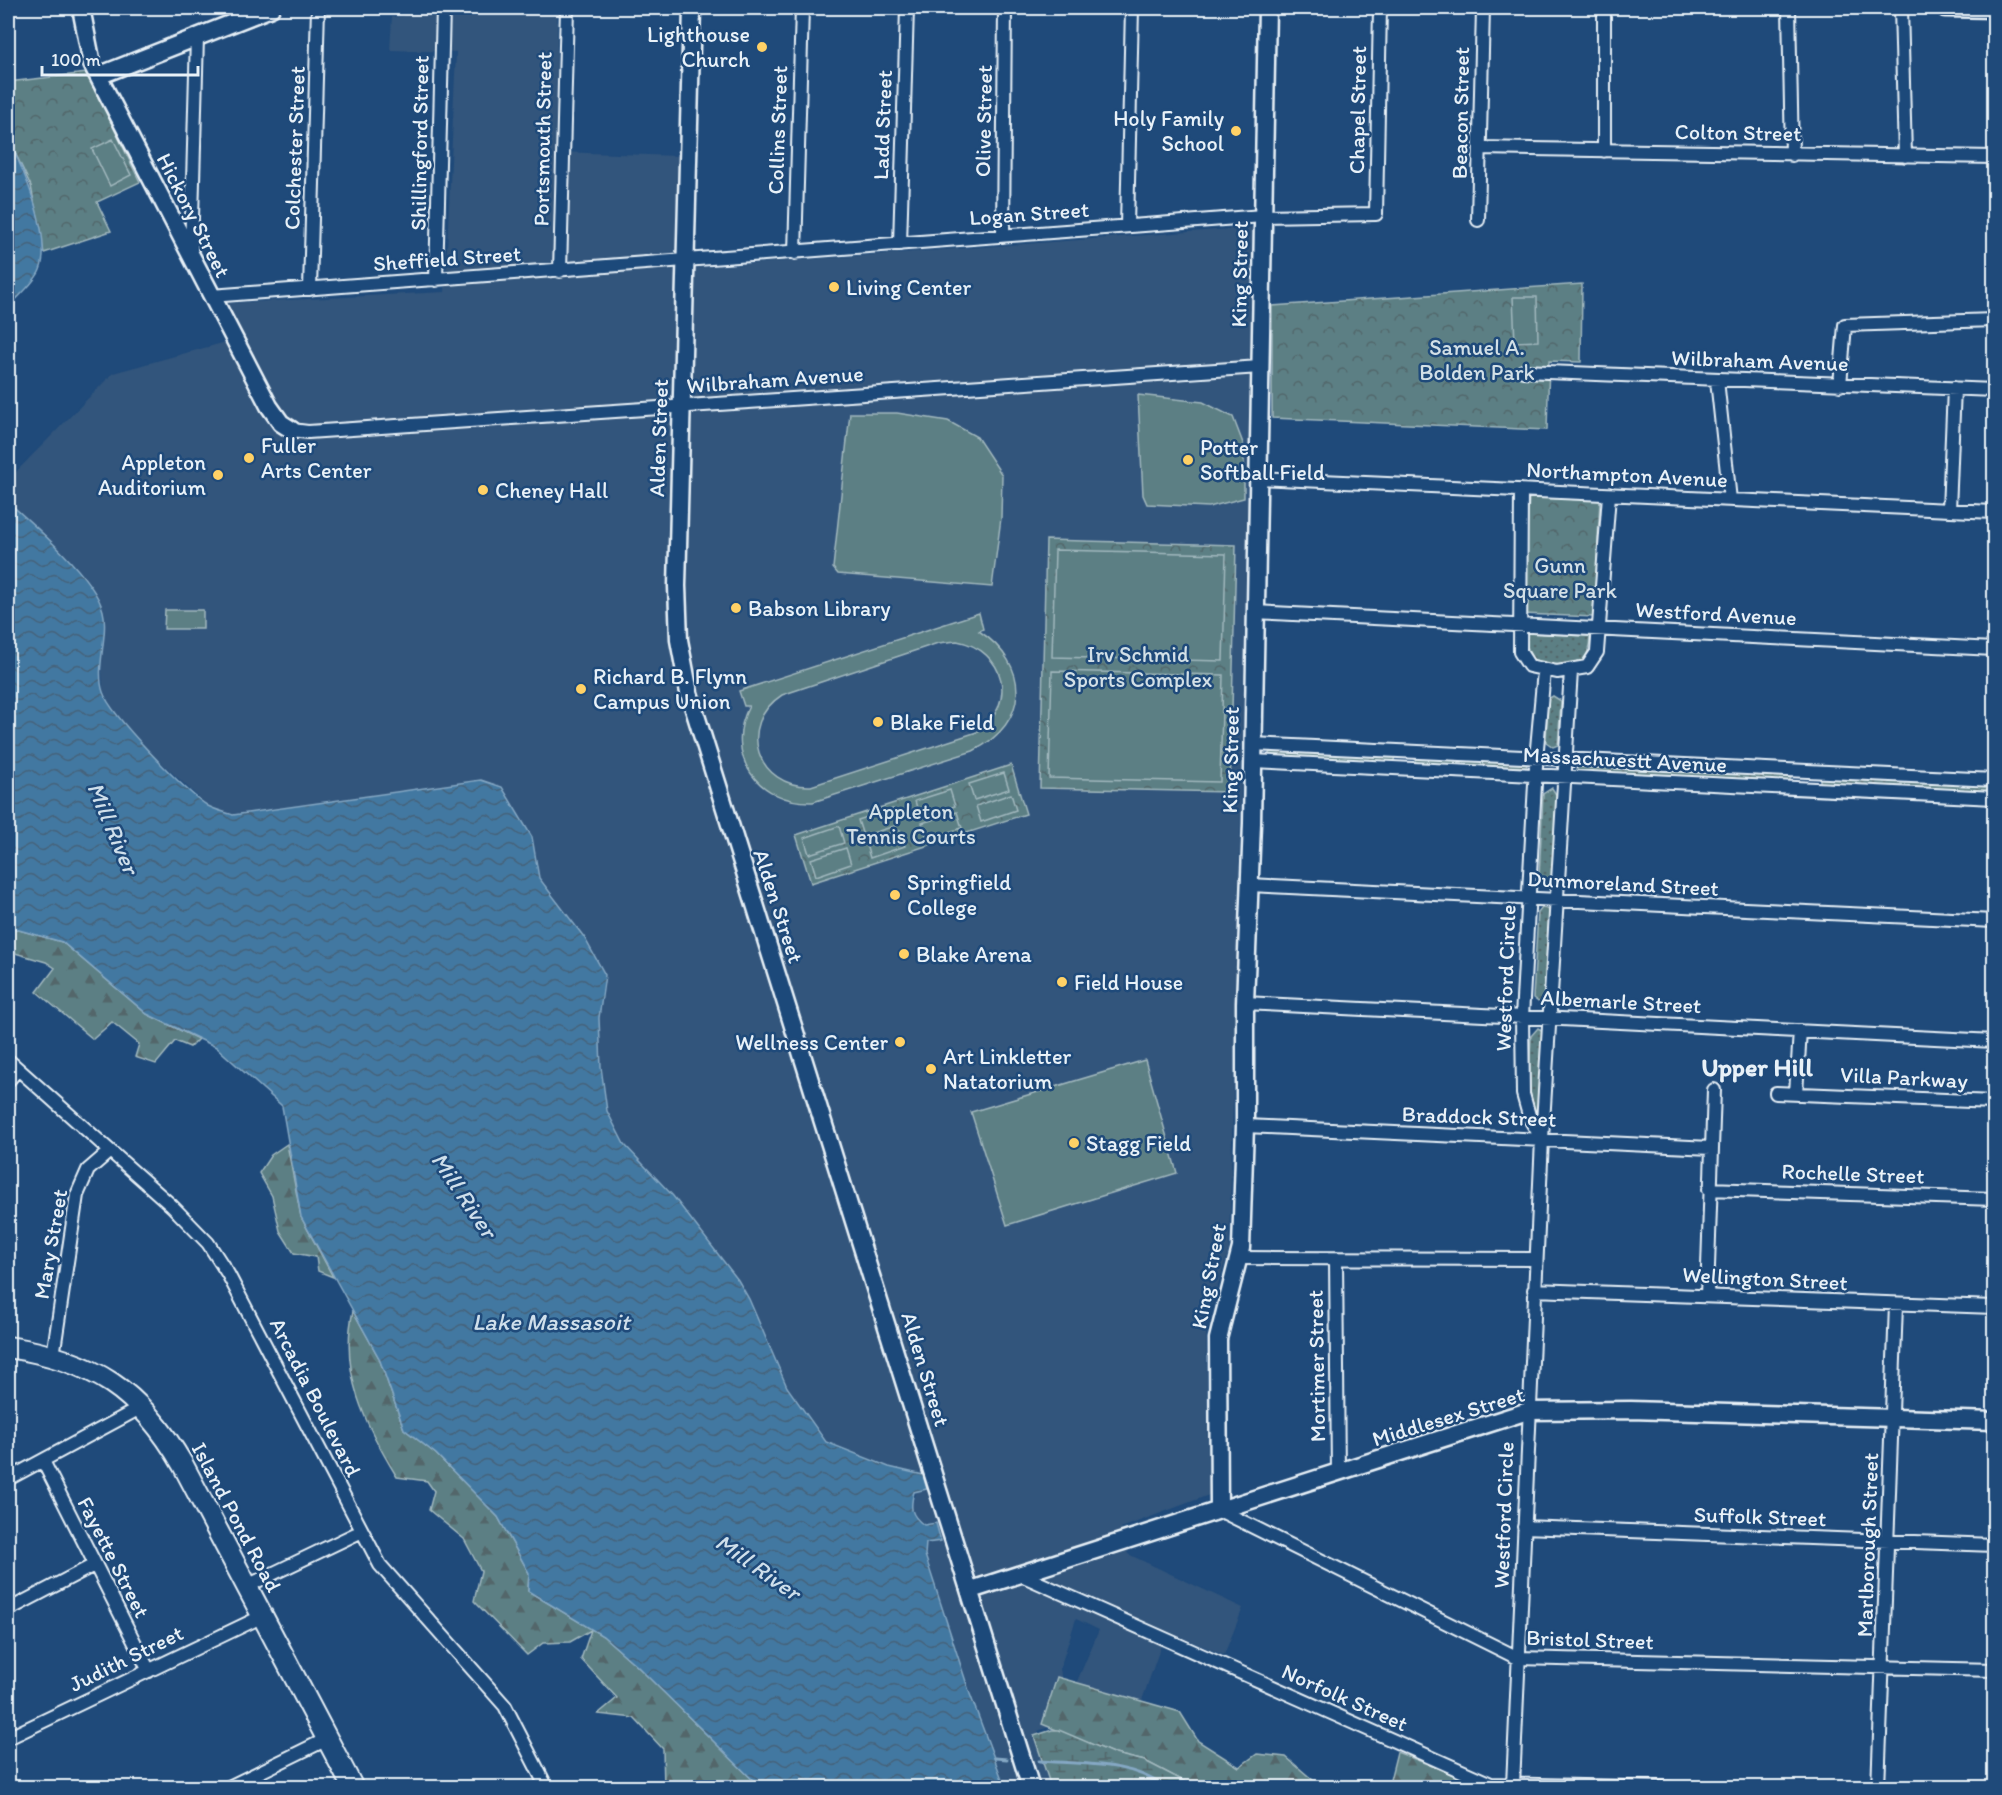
<svg xmlns="http://www.w3.org/2000/svg" width="2002" height="1795" font-family="Itim,sans-serif">
<defs>
<pattern id="grass-dots" width="8" height="8" patternUnits="userSpaceOnUse" patternTransform="scale(1.5)"><rect width="8" height="8" fill="#5b7f84"/><path d="M2 2h.1M6 6h.1" fill="none" stroke="#52666a" stroke-width="1.8" stroke-linecap="round"/></pattern>
<pattern id="forest-firs" width="22" height="20" patternUnits="userSpaceOnUse" patternTransform="scale(1.5)"><rect width="22" height="20" fill="#5b7f84"/><path d="M5 1l3.5 6h-7zM16 11l3.5 6h-7z" fill="#52666a"/></pattern>
<pattern id="wetland-marsh" width="20" height="14" patternUnits="userSpaceOnUse" patternTransform="scale(1.5)"><rect width="20" height="14" fill="#5b7f84"/><path d="M1 5h8M5 5V1M11 12h8M15 12V8" fill="none" stroke="#52666a"/></pattern>
<pattern id="park-crowns" width="20" height="18" patternUnits="userSpaceOnUse" patternTransform="scale(1.5)"><rect width="20" height="18" fill="#5b7f84"/><path d="M2 6a3 3 0 1 1 6 0M12 15a3 3 0 1 1 6 0" fill="none" stroke="#52666a"/></pattern>
<pattern id="water-waves" width="16" height="10" patternUnits="userSpaceOnUse" patternTransform="scale(1.5)"><rect width="16" height="10" fill="#4378a1"/><path d="M0 5q4-4 8 0t8 0" fill="none" stroke="#44627a"/></pattern>
</defs>
<rect width="100%" height="100%" fill="#1f4a7a"/>
<filter id="ink" filterUnits="userSpaceOnUse"><feTurbulence type="fractalNoise" baseFrequency=".0167" numOctaves="2"/><feDisplacementMap in="SourceGraphic" scale="12" xChannelSelector="R" yChannelSelector="G"/><feConvolveMatrix kernelMatrix="1 2 1 2 8 2 1 2 1" color-interpolation-filters="sRGB"/></filter>
<g filter="url(#ink)">
<path fill="#31547b" d="M404,8H557V152L680,156L676,269L1257,227L1229,1251L1206,1322L1209,1495L1121,1528L1128,1554L1243,1608L1224,1655L1166,1631L1138,1712L1075,1686L1099,1630L1076,1619L1060,1668L1067,1720L1038,1731L1053,1787H1005L970,1694L925,1555L926,1543L941,1540L936,1523L924,1525L914,1518L911,1506L923,1475L889,1467L826,1442L787,1387L749,1299L738,1280L673,1196L624,1144L607,1111L601,1067L599,1018L605,975L584,937L539,878L532,837L481,780L233,815L208,806L153,755L116,715L103,691L101,654L28,519L8,502V480L113,373L244,337L226,303L445,292L456,52L390,50L392,17L403,16Z"/>
<path fill="url(#grass-dots)" stroke="#a2b8be" stroke-width="1.5" d="M1525,633L1590,636C1590,659 1574,681 1550,678C1535,664 1526,654 1525,633Z
M1553,696L1561,701L1558,745L1553,747L1546,742L1548,699Z
M1271,751L1395,757L1393,763L1270,757L1268,755Z
M1415,758L1526,763L1527,767L1415,764Z
M1577,766L1788,776L1791,778L1788,782L1577,771Z
M1820,778L1994,786V791L1823,783H1820Z
M1552,788L1557,796L1553,879L1548,886L1543,887L1539,878L1543,794Z
M1542,908L1550,910L1551,915L1545,1003L1541,1004L1533,998L1538,913Z
M1538,1028L1543,1031L1540,1126C1525,1098 1530,1067 1531,1036Z"/>
<path fill="url(#forest-firs)" stroke="#a2b8be" stroke-width="1.5" d="M8,927L62,942L147,1014L198,1039L190,1047L175,1041L156,1064L135,1057L139,1044L112,1022L93,1039L37,992L55,968L46,962L8,951Z
M287,1144L301,1217L333,1277L318,1271L316,1257L294,1253L280,1231L272,1196L259,1173L271,1155Z
M353,1311L379,1358L404,1429L436,1454L498,1517L529,1573L528,1591L603,1636L637,1666L760,1787H664L663,1749L634,1718L598,1714L617,1698L581,1659L591,1630L570,1642L543,1643L527,1655L474,1601L481,1571L464,1539L429,1510L434,1491L427,1481L397,1477C365,1425 339,1372 353,1311Z
M1057,1677L1180,1712L1198,1741L1239,1767L1257,1754L1286,1757L1321,1787H1257L1254,1784L1236,1787H1195L1145,1761L1115,1754L1042,1724Z
M1397,1752L1485,1787L1388,1788Z"/>
<path fill="url(#wetland-marsh)" stroke="#a2b8be" stroke-width="1.5" d="M1052,1730H1059L1115,1754L1145,1761L1195,1787H1051L1034,1736Z"/>
<path fill="url(#park-crowns)" stroke="#a2b8be" stroke-width="1.5" d="M87,73L140,182L97,202L111,231L44,253L31,186L8,138V82Z
M1582,284L1581,362L1549,361L1547,430L1272,418V306Z
M1529,496L1600,499L1594,617L1523,614Z
M1046,540L1236,545L1230,792L1040,788Z
M1011,765L1026,814L811,883L796,835Z"/>
<path fill="#5b7f84" stroke="#a2b8be" stroke-width="1.5" fill-rule="evenodd" d="M113,139L131,175L110,186L92,149Z
M1513,297H1537L1538,341L1515,342Z
M1138,395L1203,402L1233,417L1244,446V498L1209,507L1147,504L1143,495Z
M850,413H897L948,421L977,437L1002,475L1001,518L992,587L838,574L833,568Z
M1055,550L1226,554L1223,661L1052,657Z
M165,610H203V629H164Z
M979,613L983,629L979,631C1031,665 1030,723 973,751L813,802C759,804 723,756 749,706H744L739,691ZM957,641C1005,650 1019,704 977,732L811,786C757,788 736,725 782,695L938,643Z
M1052,671L1223,675L1220,782L1049,778Z
M1004,773L1009,789L974,800L969,784Z
M950,790L955,806L920,818L915,801Z
M1011,794L1016,810L981,822L976,806Z
M893,809L898,825L863,836L858,820Z
M957,812L962,828L927,839L922,823Z
M839,826L844,843L809,854L804,838Z
M900,830L905,846L870,858L865,841Z
M846,848L851,864L816,876L811,859Z
M1145,1060L1177,1173L1007,1225L971,1112Z"/>
<path fill="url(#water-waves)" stroke="#85a8c4" stroke-width="1.5" d="M8,139C23,168 53,237 40,270C35,283 17,297 8,308Z
M8,502C33,524 95,578 103,611C109,634 95,668 103,692C111,716 185,791 208,806C215,810 225,812 233,815L481,780L502,787L532,837L539,878L584,937L605,975L599,1018L601,1067L607,1111L624,1144L673,1196L738,1280L749,1299L787,1387L826,1442L889,1467L923,1475L927,1489L914,1492C910,1507 910,1515 924,1525L936,1523L941,1541L926,1543L925,1555L970,1694L1005,1787H760L637,1666L603,1636L528,1591L529,1573L498,1517L436,1454L404,1429L379,1358L301,1217L282,1106L216,1047L147,1014L62,942L8,927Z"/>
<g fill="none" stroke-linecap="round" stroke-linejoin="round">
<path stroke="#85a8c4" stroke-width="3" d="M995,1758L1007,1759
M1039,1761C1079,1764 1133,1761 1165,1788"/>
<defs>
<path id="street" d="M1789,8L1792,155
M1901,8L1905,156
M1481,148L1994,157
M1604,151V8
M1478,220L1483,8
M1127,226L1132,8
M1003,236L1005,8
M900,244L907,8
M795,253L802,8
M191,254L197,37
M560,271L567,8
M436,280L443,8
M310,289L318,8
M211,296L1263,216L1376,214L1380,8
M1523,371L1994,390
M1717,380L1730,500
M1840,385L1845,325L1994,320
M292,430L308,432L1260,367
M1258,478L1994,512
M1521,490L1520,652L1529,666L1557,672L1587,667L1597,652L1609,495
M1949,510L1954,388
M1255,612L1994,649
M1253,744L1994,780
M1253,761L1994,798
M1250,885L1994,921
M1245,1003L1994,1041
M8,1060L172,1206L208,1243L228,1274L380,1565L505,1706L547,1788
M8,1081L18,1069
M1776,1093L1994,1102
M1796,1093L1800,1031
M1245,1126L1711,1148
M1542,1139L1530,1119L1523,1094L1522,1017L1537,748L1544,671
M1709,1189L1994,1199
M1239,1258L1536,1259
M1336,1259L1338,1473
M1534,1290L1994,1307
M1707,1296L1714,1090
M53,1356L77,1195L88,1170L110,1151
M43,1461L149,1671
M8,1479L142,1407
M1219,1510L1518,1658L1994,1670
M1524,1527L1994,1545
M1019,1574L1491,1784L1670,1788
M247,1586L362,1531
M8,1610L94,1565
M8,1738L263,1616
M1513,1785L1542,1139L1571,671
M227,1788L327,1739
M1878,1788L1896,1305"/>
<path id="secondary" d="M81,8L92,64L98,76L269,406L281,423L292,430
M692,8L677,586L679,640L689,693L1031,1788
M1945,8L1994,9
M98,76L271,8
M1219,1510L1218,1339L1241,1248L1245,1126V1003L1252,823L1267,8
M971,1590L1528,1411L1631,1410L1994,1421"/>
<path id="primary" d="M8,1347C93,1360 140,1390 183,1465L353,1788"/>
</defs>
<use href="#street" stroke="#e8f1f8" stroke-width="16"/>
<use href="#secondary" stroke="#e8f1f8" stroke-width="21"/>
<use href="#primary" stroke="#e8f1f8" stroke-width="24"/>
<use href="#street" stroke="#1f4a7a" stroke-width="12"/>
<use href="#secondary" stroke="#1f4a7a" stroke-width="16"/>
<use href="#primary" stroke="#1f4a7a" stroke-width="20"/>
</g>
</g>
<g fill="#ffd166" stroke="#1f4a7a" stroke-width="2">
<circle cx="762" cy="47" r="6"/>
<circle cx="1236" cy="131" r="6"/>
<circle cx="834" cy="287" r="6"/>
<circle cx="249" cy="458" r="6"/>
<circle cx="1188" cy="460" r="6"/>
<circle cx="218" cy="475" r="6"/>
<circle cx="483" cy="490" r="6"/>
<circle cx="736" cy="608" r="6"/>
<circle cx="581" cy="689" r="6"/>
<circle cx="878" cy="722" r="6"/>
<circle cx="895" cy="895" r="6"/>
<circle cx="904" cy="954" r="6"/>
<circle cx="1062" cy="982" r="6"/>
<circle cx="900" cy="1042" r="6"/>
<circle cx="931" cy="1069" r="6"/>
<circle cx="1074" cy="1143" r="6"/>
</g>
<g text-anchor="middle" stroke-width="5" stroke-linejoin="round" paint-order="stroke">
<g font-size="22" fill="#e8f1f8" stroke="#1f4a7a" text-anchor="start">
<text x="750" y="42" text-anchor="end">Lighthouse<tspan x="750" dy="25">Church</tspan></text>
<text x="1224" y="126" text-anchor="end">Holy Family<tspan x="1224" dy="25">School</tspan></text>
<text x="846" y="295">Living Center</text>
<text x="261" y="453">Fuller<tspan x="261" dy="25">Arts Center</tspan></text>
<text x="1200" y="455">Potter<tspan x="1200" dy="25">Softball Field</tspan></text>
<text x="206" y="470" text-anchor="end">Appleton<tspan x="206" dy="25">Auditorium</tspan></text>
<text x="495" y="498">Cheney Hall</text>
<text x="748" y="616">Babson Library</text>
<text x="593" y="684">Richard B. Flynn<tspan x="593" dy="25">Campus Union</tspan></text>
<text x="890" y="730">Blake Field</text>
<text x="907" y="890">Springfield<tspan x="907" dy="25">College</tspan></text>
<text x="916" y="962">Blake Arena</text>
<text x="1074" y="990">Field House</text>
<text x="888" y="1050" text-anchor="end">Wellness Center</text>
<text x="943" y="1064">Art Linkletter<tspan x="943" dy="25">Natatorium</tspan></text>
<text x="1086" y="1151">Stagg Field</text>
</g>
<g font-size="22" fill="#e8f1f8" stroke="#1f4a7a">
<text transform="translate(1357 110) rotate(-89)" y="8">Chapel Street</text>
<text transform="translate(1460 113) rotate(-89)" y="8">Beacon Street</text>
<text transform="translate(983 121) rotate(-89)" y="8">Olive Street</text>
<text transform="translate(882 125) rotate(-88)" y="8">Ladd Street</text>
<text transform="translate(777 130) rotate(-88)" y="8">Collins Street</text>
<text transform="translate(1738 132) rotate(1)" y="8">Colton Street</text>
<text transform="translate(542 139) rotate(-89)" y="8">Portsmouth Street</text>
<text transform="translate(419 143) rotate(-89)" y="8">Shillingford Street</text>
<text transform="translate(294 148) rotate(-88)" y="8">Colchester Street</text>
<text transform="translate(1029 213) rotate(-4)" y="8">Logan Street</text>
<text transform="translate(194 215) rotate(63)" y="8">Hickory Street</text>
<text transform="translate(447 258) rotate(-4)" y="8">Sheffield Street</text>
<text transform="translate(1239 274) rotate(-89)" y="8">King Street</text>
<text transform="translate(1760 360) rotate(2)" y="8">Wilbraham Avenue</text>
<text transform="translate(775 379) rotate(-4)" y="8">Wilbraham Avenue</text>
<text transform="translate(658 438) rotate(-88)" y="8">Alden Street</text>
<text transform="translate(1627 474) rotate(3)" y="8">Northampton Avenue</text>
<text transform="translate(1716 613) rotate(3)" y="8">Westford Avenue</text>
<text transform="translate(1625 759) rotate(3)" y="8">Massachuestt Avenue</text>
<text transform="translate(1230 760) rotate(-89)" y="8">King Street</text>
<text transform="translate(1623 883) rotate(3)" y="8">Dunmoreland Street</text>
<text transform="translate(779 906) rotate(72)" y="8">Alden Street</text>
<text transform="translate(1505 978) rotate(-88)" y="8">Westford Circle</text>
<text transform="translate(1621 1001) rotate(3)" y="8">Albemarle Street</text>
<text transform="translate(1904 1077) rotate(3)" y="8">Villa Parkway</text>
<text transform="translate(1479 1116) rotate(2)" y="8">Braddock Street</text>
<text transform="translate(1853 1173) rotate(2)" y="8">Rochelle Street</text>
<text transform="translate(50 1244) rotate(-80)" y="8">Mary Street</text>
<text transform="translate(1208 1276) rotate(-79)" y="8">King Street</text>
<text transform="translate(1765 1278) rotate(3)" y="8">Wellington Street</text>
<text transform="translate(1316 1366) rotate(-91)" y="8">Mortimer Street</text>
<text transform="translate(926 1369) rotate(73)" y="8">Alden Street</text>
<text transform="translate(316 1397) rotate(63)" y="8">Arcadia Boulevard</text>
<text transform="translate(1448 1416) rotate(-17)" y="8">Middlesex Street</text>
<text transform="translate(1503 1515) rotate(-88)" y="8">Westford Circle</text>
<text transform="translate(1760 1516) rotate(2)" y="8">Suffolk Street</text>
<text transform="translate(237 1517) rotate(62)" y="8">Island Pond Road</text>
<text transform="translate(1867 1545) rotate(-88)" y="8">Marlborough Street</text>
<text transform="translate(114 1557) rotate(63)" y="8">Fayette Street</text>
<text transform="translate(1590 1639) rotate(2)" y="8">Bristol Street</text>
<text transform="translate(126 1658) rotate(-26)" y="8">Judith Street</text>
<text transform="translate(1345 1697) rotate(24)" y="8">Norfolk Street</text>
</g>
<g font-size="22" fill="#d3e0e7" stroke="#1f4a7a">
<text x="1477" y="355">Samuel A.<tspan x="1477" dy="25">Bolden Park</tspan></text>
<text x="1560" y="573">Gunn<tspan x="1560" dy="25">Square Park</tspan></text>
<text x="1138" y="662">Irv Schmid<tspan x="1138" dy="25">Sports Complex</tspan></text>
<text x="911" y="819">Appleton<tspan x="911" dy="25">Tennis Courts</tspan></text>
</g>
<g font-size="24" font-style="italic" fill="#cfdfeb" stroke="#1f4a7a">
<text transform="translate(113 828) rotate(67)" y="8">Mill River</text>
<text transform="translate(464 1195) rotate(56)" y="8">Mill River</text>
<text x="551" y="1330">Lake Massasoit</text>
<text transform="translate(758 1567) rotate(35)" y="8">Mill River</text>
</g>
<g font-size="26" font-weight="bold" fill="#e8f1f8" stroke="#1f4a7a">
<text x="1757" y="1076">Upper Hill</text>
</g>
</g>
<rect width="2002" height="1795" fill="none" stroke="#1f4a7a" stroke-width="30"/>
<rect x="15" y="15" width="1972" height="1765" fill="none" stroke="#e8f1f8" stroke-width="2" filter="url(#ink)"/>
<path d="M42 66v9h156v-9" fill="none" stroke="#e8f1f8" stroke-width="3"/>
<text x="51" y="66" font-size="18" fill="#e8f1f8" stroke="#1f4a7a" stroke-width="4.5" paint-order="stroke">100 m</text>
</svg>
